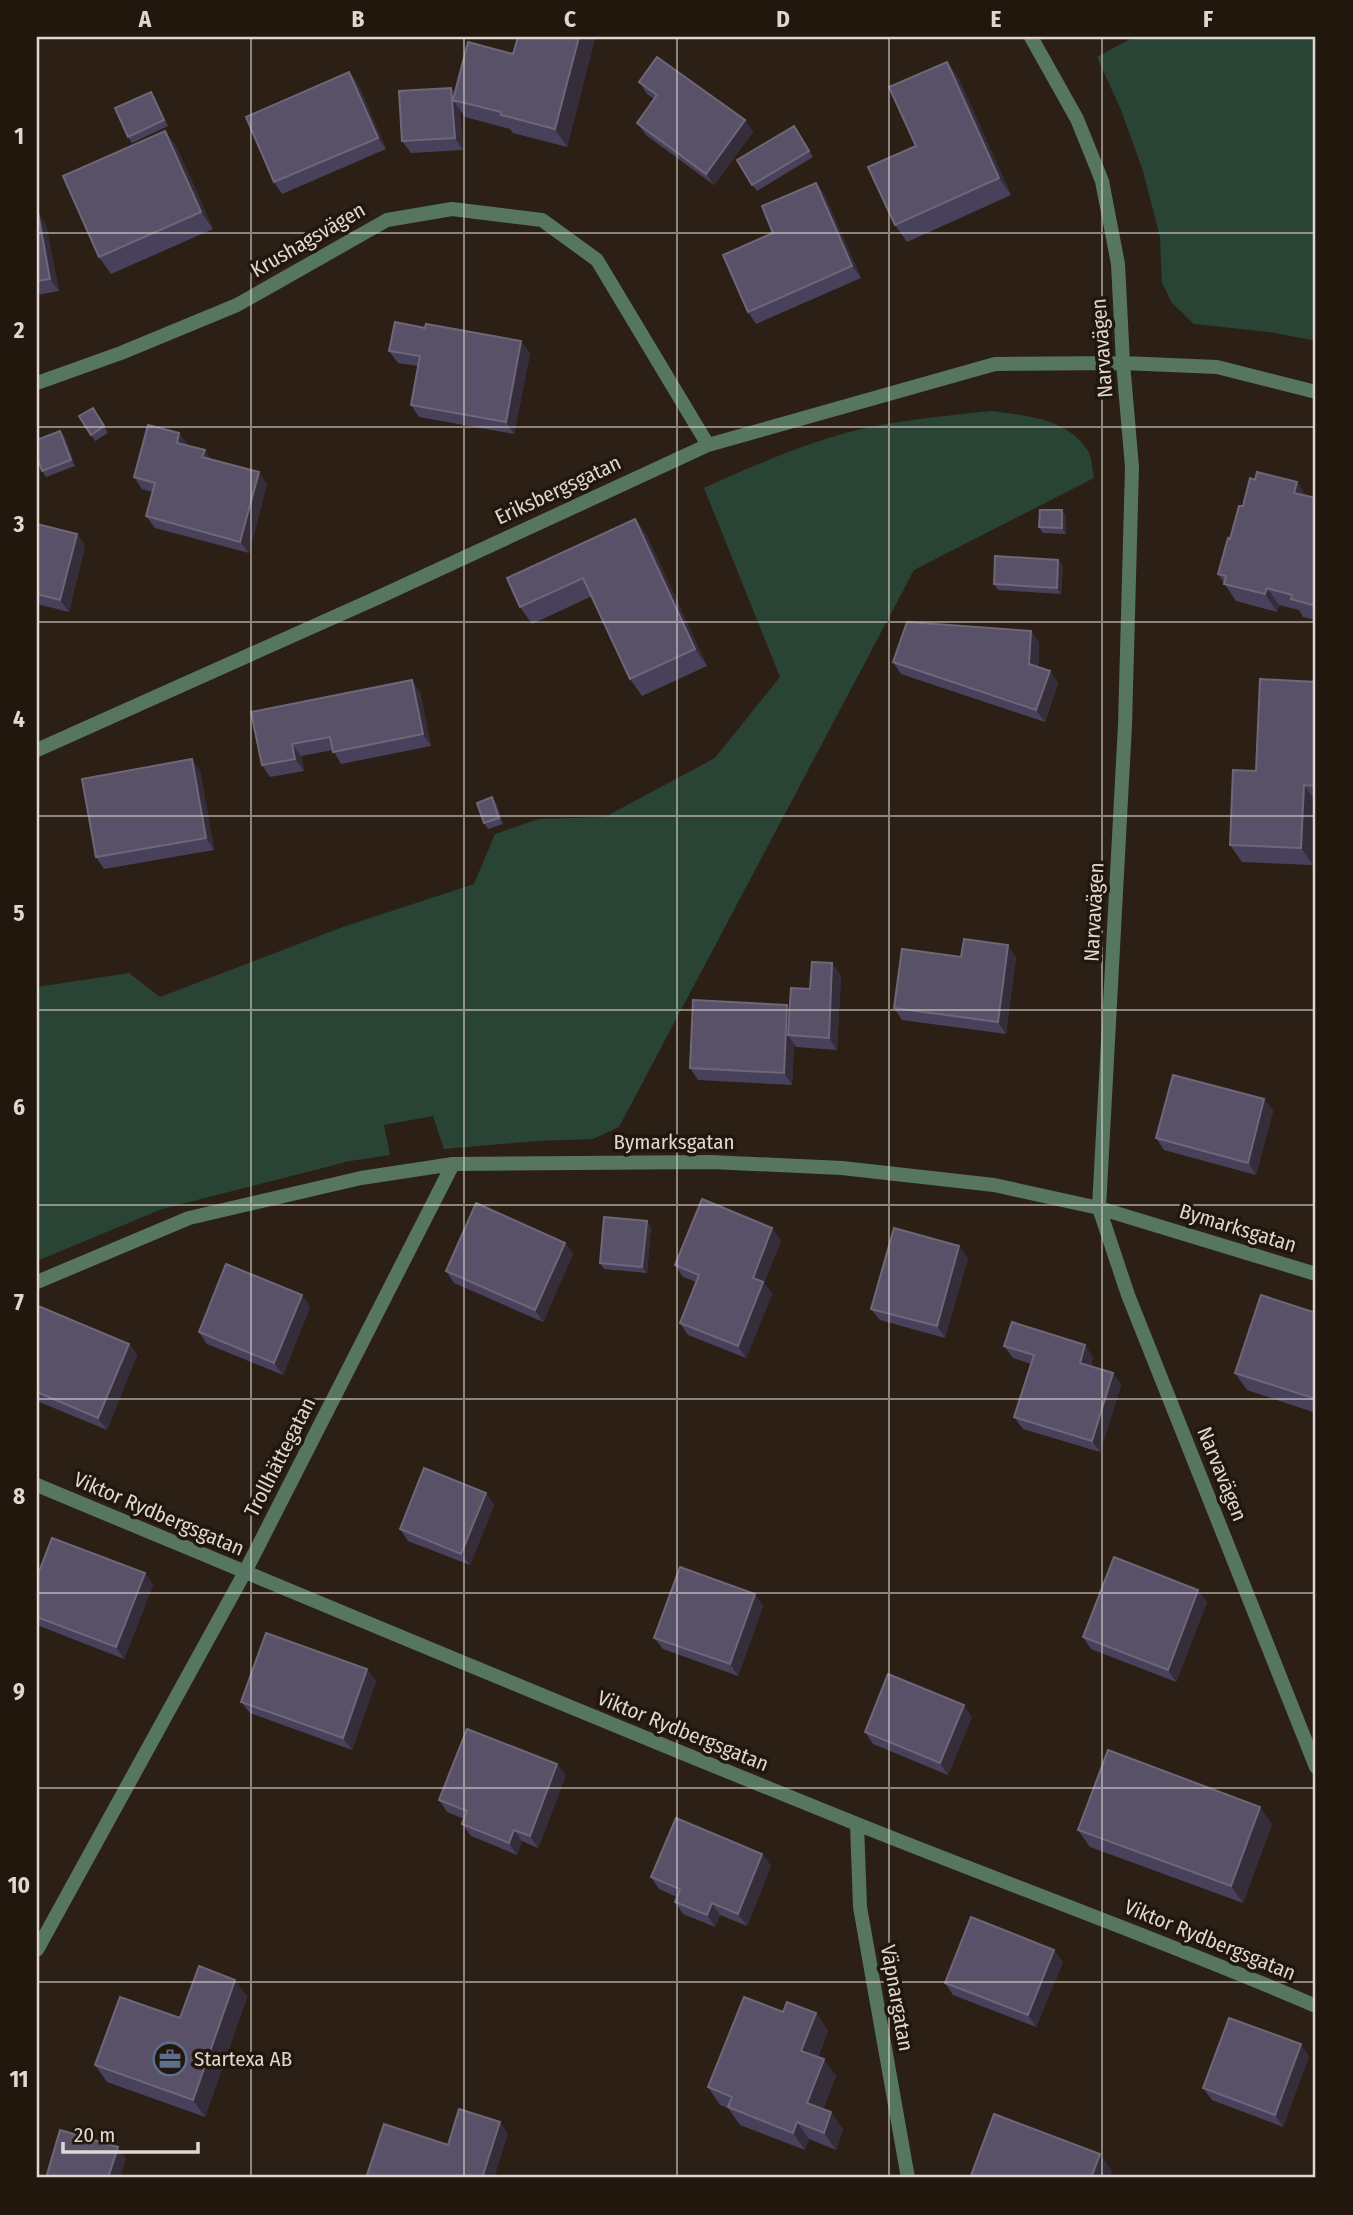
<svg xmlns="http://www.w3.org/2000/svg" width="1353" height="2215" font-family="'Fira Sans Condensed',sans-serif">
<rect width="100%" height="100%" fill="#2c2016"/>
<path fill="#294435" d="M1134,37H1316V341L1270,332L1194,324L1172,303L1162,283L1160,237L1143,171L1121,110L1097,57Z
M992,411C1027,416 1067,418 1088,451C1092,457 1092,470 1094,478L914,570L619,1127L593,1139L537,1141L444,1149L433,1116L384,1125L390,1155L350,1161L162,1209L37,1261V987L129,973L160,997L343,927L474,884L495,834L539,819L605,817L715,758L780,677L704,488C751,467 798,446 849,432C896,420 944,416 992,411Z"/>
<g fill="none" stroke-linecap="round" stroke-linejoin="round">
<path stroke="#567662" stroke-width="14" d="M1031,37L1077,119L1102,181L1118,264L1123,363L1132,467L1125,725L1099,1208L1128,1295L1316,1767
M37,383L121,353L237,305L387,220L452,209L542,220L597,260L708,445
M37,750L379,597L708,445L995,364L1123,363L1217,367L1316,392
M37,1282L189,1218L361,1178L453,1164L711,1162L842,1168L994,1185L1099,1208L1316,1274
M37,1485C308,1598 579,1712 852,1822C1006,1884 1163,1940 1316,2006
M857,1824L860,1907L908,2178
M37,1950L245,1572L453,1164"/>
</g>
<path fill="#48415c" d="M518,37H594L595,38L567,147L513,133L510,129L465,117L460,110L463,150L411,153L402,141L451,88L455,93L513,54Z
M947,62L959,79L1011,195L907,242L895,225L916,146Z
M349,72L358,84L386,149L282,194L274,182Z
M639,82L745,120L753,132L714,185L646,135L637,123L654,99L647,94Z
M155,98L168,126L132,143L128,137Z
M165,131L177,148L213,229L111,274L99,257Z
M798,132L813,157L757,191L752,185Z
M816,183L824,194L861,278L756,324L748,312Z
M37,213H38L46,225L59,291L37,295Z
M425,328L530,353L514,434L419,417L411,405L418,366L398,363L389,351Z
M97,414L108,433L95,441L79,416Z
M65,437L75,466L46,477L42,471Z
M188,445L212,460L267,484L249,553L155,528L146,516L153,492L142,489L134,477Z
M1255,480L1297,482L1306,496L1316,498V620L1303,617L1299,610L1279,605L1277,612L1236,601L1218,574L1243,506Z
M1066,516V534L1043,533L1039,527Z
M635,519L647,536L707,666L642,696L630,679L592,596L532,624L520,607Z
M37,524L77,534L85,546L69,612L37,604Z
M1058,560L1063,566L1061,594L998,590L994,584Z
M1031,631L1039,643L1038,667L1050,671L1058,683L1045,722L901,674L893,662Z
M1316,682V802L1313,865L1242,862L1230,845L1256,771Z
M420,692L431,746L341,764L333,750L301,756L304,771L270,777L262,765L251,712Z
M200,771L214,850L104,869L96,857Z
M497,804L503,824L488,829L484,823Z
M961,957H1016L1006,1034L902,1020L894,1008Z
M841,975L837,1050L796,1047L794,1044L792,1085L698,1080L690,1068L789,1009L810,989Z
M1264,1099L1273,1111L1256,1175L1164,1150L1156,1138Z
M651,1227L647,1273L604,1269L600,1263Z
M781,1240L764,1283L772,1294L746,1358L688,1335L680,1323L696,1282L683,1277L675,1265Z
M565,1243L573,1254L543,1322L454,1283L446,1271Z
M968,1258L945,1338L880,1320L871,1309Z
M302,1295L310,1307L283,1375L207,1344L199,1332Z
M37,1309L129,1344L137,1355L107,1430L37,1401Z
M1316,1313V1413L1247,1390L1235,1373Z
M1004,1346L1093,1357L1091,1366L1113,1373L1121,1385L1100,1452L1023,1429L1014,1417L1031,1364L1013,1358Z
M486,1493L494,1505L470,1565L408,1541L400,1529Z
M145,1573L153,1585L124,1659L37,1625V1577Z
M755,1594L763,1606L738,1676L663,1649L654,1638Z
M1207,1602L1176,1682L1091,1649L1083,1637Z
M367,1669L376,1681L352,1750L250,1713L241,1702Z
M972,1717L948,1775L873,1744L865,1732Z
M566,1775L538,1848L522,1841L517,1855L471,1836L462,1824L464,1819L447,1812L439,1800Z
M1272,1824L1243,1903L1090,1847L1078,1830Z
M762,1854L771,1866L747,1926L720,1915L715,1927L683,1914L675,1902L677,1897L659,1889L651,1877Z
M1063,1962L1036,2027L953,1995L945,1983Z
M235,1980L247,1997L205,2117L107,2082L95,2065L180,2018Z
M783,2012L816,2013L828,2031L818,2057L836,2076L823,2109L843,2129L836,2150L809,2139L805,2150L740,2125L728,2108L720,2105L708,2087Z
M1309,2056L1283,2127L1212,2100L1203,2088Z"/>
<path fill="#362d3b" d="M579,37H594L595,38L567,147L555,129Z
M947,62L959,79L1011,195L999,178Z
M349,72L358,84L386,149L378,138Z
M451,88L460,100H453L460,110L463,150L455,138Z
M151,92L155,98L168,126L164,120Z
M745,120L753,132L714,185L706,174Z
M165,131L177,148L213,229L201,212Z
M816,183L824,194L861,278L852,266Z
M38,213L46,225L59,291L50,279Z
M521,341L530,353L514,434L506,422Z
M60,431L65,437L75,466L71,460Z
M179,433L188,445L177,443Z
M205,450L213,462L202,457Z
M259,472L267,484L249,553L240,542Z
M1297,482L1309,500L1294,493Z
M1062,510L1066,516V534L1062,528Z
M635,519L647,536L707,666L695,649Z
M77,534L85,546L69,612L60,600Z
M1058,560L1063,566L1061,594L1057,588Z
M1267,588L1279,605L1277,612L1265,594Z
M1031,631L1039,643L1038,676L1029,664Z
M1050,671L1058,683L1045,722L1036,710Z
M412,680L420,692L431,746L423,734Z
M292,744L301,756L304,771L295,759Z
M192,759L200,771L214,850L206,838Z
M1304,785L1316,802L1313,865L1301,848Z
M492,797L497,804L503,824L499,818Z
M1008,945L1016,957L1006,1034L998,1022Z
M832,963L841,975L837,1050L829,1038Z
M787,1005L795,1017L788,1035L794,1044L792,1085L784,1073Z
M1264,1099L1273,1111L1256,1175L1248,1163Z
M647,1221L651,1227L647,1273L642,1267Z
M772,1228L781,1240L764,1283L772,1294L746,1358L738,1346L753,1278Z
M565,1243L573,1254L543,1322L535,1310Z
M959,1246L968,1258L945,1338L937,1326Z
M302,1295L310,1307L283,1375L274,1363Z
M129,1344L137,1355L107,1430L98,1418Z
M1085,1345L1093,1357L1088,1375L1080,1363Z
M1113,1373L1121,1385L1100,1452L1092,1441Z
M486,1493L494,1505L470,1565L461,1554Z
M145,1573L153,1585L124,1659L116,1647Z
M1198,1590L1207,1602L1176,1682L1168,1670Z
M755,1594L763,1606L738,1676L730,1664Z
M367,1669L376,1681L352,1750L343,1738Z
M964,1705L972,1717L948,1775L940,1763Z
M557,1764L566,1775L538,1848L530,1836Z
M1260,1807L1272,1824L1243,1903L1231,1886Z
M514,1830L522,1841L517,1855L509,1843Z
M762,1854L771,1866L747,1926L738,1914Z
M712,1903L720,1915L715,1927L707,1915Z
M1054,1950L1063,1962L1036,2027L1028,2015Z
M235,1980L247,1997L205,2117L193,2100Z
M816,2013L828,2031L813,2068L801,2051Z
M1301,2044L1309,2056L1283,2127L1275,2115Z
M824,2059L836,2076L819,2120L807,2103Z
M831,2112L843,2129L836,2150L824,2133Z
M500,2122L508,2134L494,2178H482Z
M797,2122L809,2139L805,2150L793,2133Z
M118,2147L126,2159L120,2178H108Z
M1100,2154L1112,2171L1110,2178H1091Z"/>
<path fill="#595168" stroke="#6e6679" stroke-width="2" d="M518,37H579L555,129L501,115V112L453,100L468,42L513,54Z
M657,57L745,120L706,174L637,123L657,95L639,82Z
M947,62L999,178L895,225L868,167L916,146L889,87Z
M349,72L378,138L274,182L246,117Z
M451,88L455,138L402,141L399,91Z
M151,92L164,120L128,137L115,108Z
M794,126L809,151L752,185L737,160Z
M165,131L201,212L99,257L63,176Z
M816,183L852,266L748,312L723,255L773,233L762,206Z
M37,213H38L50,279L37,281Z
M395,322L425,328L426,324L521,341L506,422L411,405L420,356L389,351Z
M93,408L104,426L91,435L79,416Z
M148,425L179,433L177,443L205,450L202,457L259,472L240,542L146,516L155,483L134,477Z
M60,431L71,460L42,471L37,456V440Z
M1257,472L1297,482L1294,493L1316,498V606L1291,599L1292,595L1267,588L1265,594L1224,584L1226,576L1218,574L1228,538L1230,539L1239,506H1243L1250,478L1255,480Z
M1040,510H1062V528L1039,527Z
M635,519L695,649L630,679L583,578L520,607L507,578Z
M37,524L77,534L60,600L37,594Z
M995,556L1058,560L1057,588L994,584Z
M907,622L1031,631L1029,664L1050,671L1036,710L893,662Z
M1260,679L1316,682V786L1304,785L1301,848L1230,845L1233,770L1256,771Z
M412,680L423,734L333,752L330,737L292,744L295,759L262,765L251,712Z
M192,759L206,838L96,857L82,779Z
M492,797L499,818L484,823L477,803Z
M964,939L1008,945L998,1022L894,1008L902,949L961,957Z
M812,962L832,963L829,1038L788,1035L791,988L810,989Z
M693,1000L787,1005L784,1073L690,1068Z
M1173,1075L1264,1099L1248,1163L1156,1138Z
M702,1199L772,1228L753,1278L763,1282L738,1346L680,1323L699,1275L675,1265Z
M476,1203L565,1243L535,1310L446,1271Z
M604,1217L647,1221L642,1267L600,1263Z
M894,1228L959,1246L937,1326L871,1309Z
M226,1264L302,1295L274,1363L199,1332Z
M1261,1295L1316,1313V1399L1235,1373Z
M38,1306L129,1344L98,1418L37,1392V1309Z
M1012,1322L1085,1345L1080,1363L1113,1373L1092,1441L1014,1417L1034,1355L1004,1346Z
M424,1468L486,1493L461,1554L400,1529Z
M52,1538L145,1573L116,1647L37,1617V1577Z
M1114,1557L1198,1590L1168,1670L1083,1637Z
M680,1567L755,1594L730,1664L654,1638Z
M266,1633L367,1669L343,1738L241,1702Z
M888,1674L964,1705L940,1763L865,1732Z
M467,1729L557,1764L530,1836L514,1830L509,1843L462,1824L467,1811L439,1800Z
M1108,1750L1260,1807L1231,1886L1078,1830Z
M676,1818L762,1854L738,1914L712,1903L707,1915L675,1902L680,1889L651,1877Z
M971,1917L1054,1950L1028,2015L945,1983Z
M199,1966L235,1980L193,2100L95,2065L120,1997L180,2018Z
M744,1997L783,2012L787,2002L816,2013L801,2051L824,2059L807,2103L831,2112L824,2133L797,2122L793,2133L728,2107L732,2097L708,2087Z
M1229,2018L1301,2044L1275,2115L1203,2088Z
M459,2109L500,2122L482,2178H366L384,2124L448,2145Z
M994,2114L1100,2154L1091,2178H970Z
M60,2130L118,2147L108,2178H46Z"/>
<path fill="none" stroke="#dfd7d1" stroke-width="2" stroke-opacity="0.55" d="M251,37V2178M464,37V2178M677,37V2178M889,37V2178M1102,37V2178M37,233H1316M37,427H1316M37,622H1316M37,816H1316M37,1010H1316M37,1205H1316M37,1399H1316M37,1593H1316M37,1788H1316M37,1982H1316"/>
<defs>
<symbol id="office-ring" viewBox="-11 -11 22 22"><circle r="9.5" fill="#22170d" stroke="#5c6f8a" stroke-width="1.5"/><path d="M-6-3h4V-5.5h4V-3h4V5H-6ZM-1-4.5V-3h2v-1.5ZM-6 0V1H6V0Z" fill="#5c6f8a"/></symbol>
</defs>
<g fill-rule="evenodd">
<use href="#office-ring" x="151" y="2040" width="38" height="38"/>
</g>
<g text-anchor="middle" stroke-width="7" stroke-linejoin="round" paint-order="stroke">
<g font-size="21" fill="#dfd7d1" stroke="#22170d">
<text transform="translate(308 240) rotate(-30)" y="7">Krushagsvägen</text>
<text transform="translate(1102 348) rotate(-94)" y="7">Narvavägen</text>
<text transform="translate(558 490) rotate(-25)" y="7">Eriksbergsgatan</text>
<text transform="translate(1094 912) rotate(-87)" y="7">Narvavägen</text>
<text x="674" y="1149">Bymarksgatan</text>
<text transform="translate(1238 1228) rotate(17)" y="7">Bymarksgatan</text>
<text transform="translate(280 1457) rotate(-63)" y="7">Trollhättegatan</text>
<text transform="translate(1222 1474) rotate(68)" y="7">Narvavägen</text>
<text transform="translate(159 1514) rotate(23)" y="7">Viktor Rydbergsgatan</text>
<text transform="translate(683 1731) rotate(22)" y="7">Viktor Rydbergsgatan</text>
<text transform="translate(1210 1940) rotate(22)" y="7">Viktor Rydbergsgatan</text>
<text transform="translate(897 1998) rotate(80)" y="7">Väpnargatan</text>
</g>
<g font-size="21" fill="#dfd7d1" stroke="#22170d" text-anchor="start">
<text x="194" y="2066">Startexa AB</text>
</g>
</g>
<rect width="1353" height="2215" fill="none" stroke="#22170d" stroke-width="77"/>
<path d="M63 2142v10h135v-10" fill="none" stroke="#dfd7d1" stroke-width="3.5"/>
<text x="74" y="2142" font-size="21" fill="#dfd7d1" stroke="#22170d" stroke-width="5" paint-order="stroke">20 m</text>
<rect x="38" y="38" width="1276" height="2138" fill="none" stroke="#dfd7d1" stroke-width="2.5"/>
<g font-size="23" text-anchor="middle" font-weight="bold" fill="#dfd7d1">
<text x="145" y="27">A</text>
<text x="358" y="27">B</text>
<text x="570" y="27">C</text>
<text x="783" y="27">D</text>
<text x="996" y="27">E</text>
<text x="1208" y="27">F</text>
<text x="19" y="144">1</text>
<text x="19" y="338">2</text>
<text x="19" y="532">3</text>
<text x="19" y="727">4</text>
<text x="19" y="921">5</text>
<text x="19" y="1115">6</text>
<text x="19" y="1310">7</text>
<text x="19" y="1504">8</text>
<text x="19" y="1699">9</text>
<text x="19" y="1893">10</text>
<text x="19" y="2087">11</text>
</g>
</svg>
